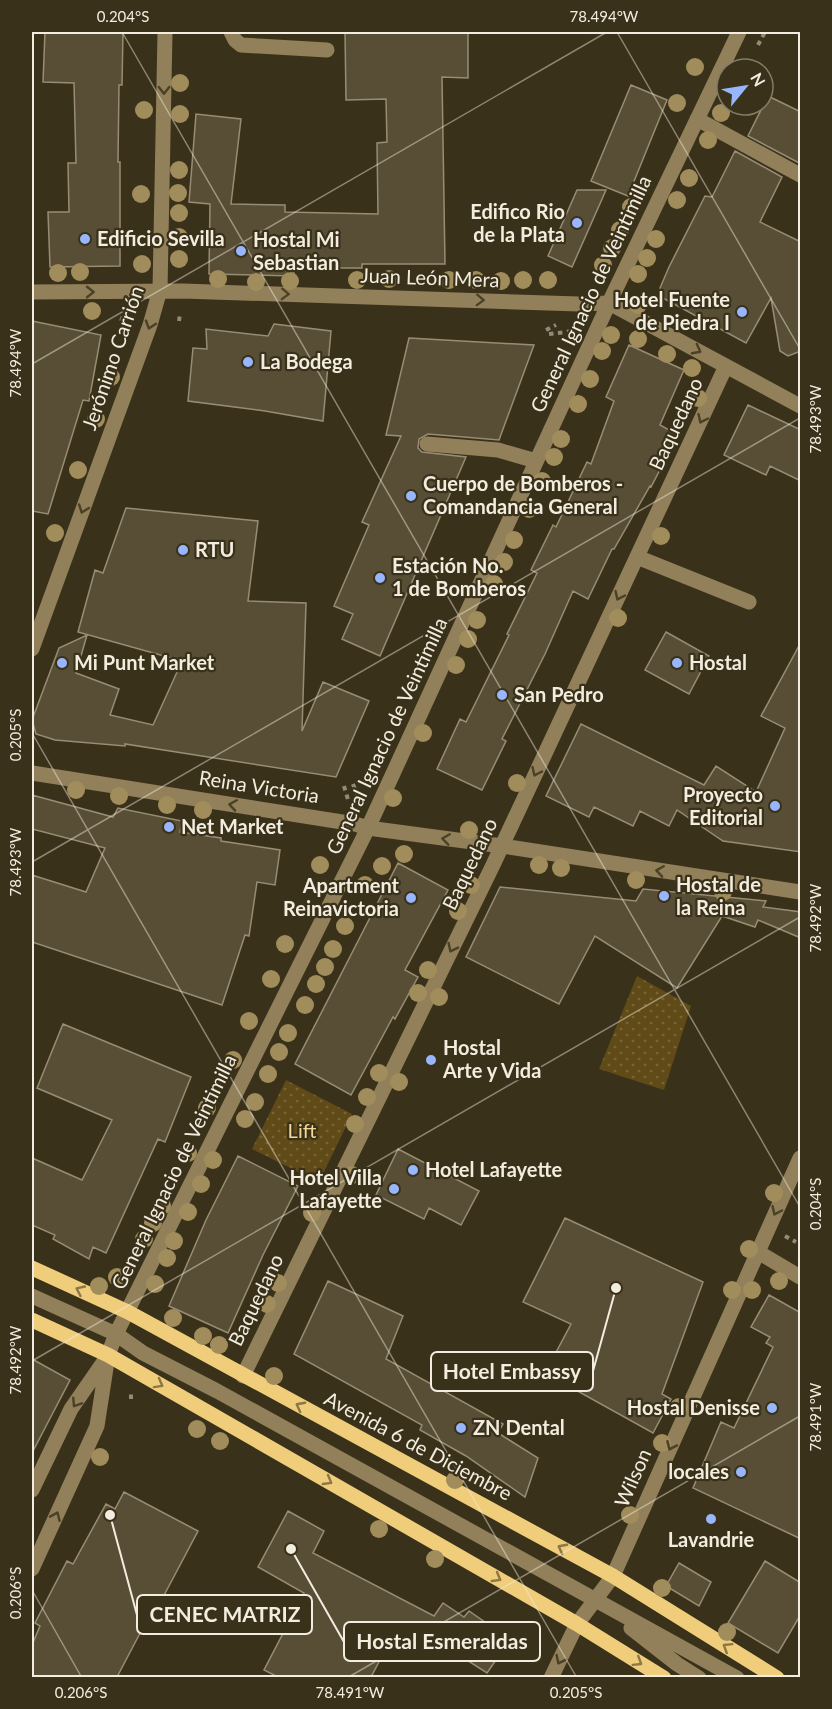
<svg xmlns="http://www.w3.org/2000/svg" width="832" height="1709" font-family="Lato,sans-serif">
<defs>
<pattern id="park-dots" width="8" height="8" patternUnits="userSpaceOnUse" patternTransform="scale(1.5)"><rect width="8" height="8" fill="#604b18"/><path d="M2 2h.1M6 6h.1" fill="none" stroke="#776539" stroke-width="1.8" stroke-linecap="round"/></pattern>
</defs>
<rect width="100%" height="100%" fill="#3a311a"/>
<path fill="url(#park-dots)" d="M637,976L691,1006L664,1090L599,1069Z
M286,1080L352,1114L319,1182L252,1149Z"/>
<path fill="#584e36" stroke="#988d74" stroke-width="1.5" d="M45,32H123L122,85H119L118,162H120V266L50,267L48,212H69L68,163H76L74,83L43,82Z
M345,32H468V78L442,77L445,264H362V268H294V276L209,274L210,204L189,202L196,114L241,119L231,204L285,205V212L378,214L377,143L387,142L386,99L346,100Z
M631,85L667,100L628,196L591,181Z
M768,96L801,112V164L748,136Z
M735,151L782,177L760,222L801,242V351L788,356L780,351L771,298L746,343L661,297L660,288L669,267L705,196L712,197Z
M577,190H606L572,267L548,256Z
M32,321L101,335L89,401L83,400L48,514L32,511Z
M274,324L331,331L323,421L265,411L188,401L193,348L207,349L206,329L268,336Z
M409,338L534,345L499,440L428,434L419,439L418,448L422,452L466,457L380,656L342,639L353,614L334,606L369,525L362,522L401,436L386,435Z
M629,345L684,370L660,425L678,435L651,487L650,486L614,549H612L588,599L573,591L545,654L502,739L506,741L482,790L437,769L460,719L466,722L509,635L507,634L537,573L531,570L553,525L556,527L587,462L591,464L614,401L606,397Z
M748,405L801,430V481L770,466L766,475L724,455Z
M126,508L258,521L248,601L306,603L302,731L323,682L369,701L336,777L125,744V746L55,740L36,734L32,720L59,648L87,635L76,673L119,689L110,715L153,725L182,661L78,632L95,570L103,573Z
M666,632L709,656L689,694L645,670Z
M801,642V852L723,841L677,810L669,826L640,811L633,826L594,807L589,817L546,796L581,724L704,785L716,766L756,792L785,728L761,716Z
M32,795L113,817L118,808L182,821L180,832L221,838V841L280,850L275,885L257,882L249,936L245,935L222,1005L32,942V875L86,892L105,848L32,829Z
M398,863L448,890L405,970L418,977L395,1019L393,1017L351,1095L295,1064Z
M500,887L636,901L643,889L766,901L763,907L801,912V938L758,920L755,927L722,916L677,988L595,936L559,1004L466,957Z
M63,1024L191,1077L165,1142L158,1139L106,1253L93,1247L89,1259L53,1239L55,1235L32,1225V1158L82,1180L112,1120L37,1088Z
M398,1149L479,1191L461,1225L429,1208L424,1219L376,1195Z
M238,1156L298,1186L263,1255L228,1333L169,1306L206,1220Z
M565,1218L703,1282L662,1394L671,1399L653,1433L545,1373L571,1324L523,1302Z
M328,1281L403,1316L386,1359L503,1424L498,1433L538,1458L525,1497L466,1456L420,1430L422,1425L294,1354Z
M769,1295L801,1313V1539L693,1488L721,1422L734,1428L773,1347L766,1343L770,1337L751,1327Z
M32,1359L70,1380L32,1453Z
M124,1492L198,1531L161,1601L158,1599L117,1677H32V1645L40,1626L35,1623L67,1561L73,1564L106,1504L115,1509Z
M288,1511L324,1531L313,1553L434,1616L443,1603L464,1617L469,1611L489,1625L486,1630L507,1644L487,1673L445,1646L442,1649L434,1644L432,1648L398,1626L371,1677H278L264,1670L304,1593L258,1567Z
M765,1561L801,1583V1614L778,1653L728,1623Z
M679,1563L711,1582L699,1606L666,1586Z"/>
<g fill="none" stroke-linecap="round" stroke-linejoin="round">
<path stroke="#938b78" stroke-width="4" stroke-dasharray="4.5 4.5" stroke-linecap="butt" d="M758,45L765,32
M121,321L124,314
M179,321L180,314
M546,330L556,325
M549,334L574,331
M353,784L359,800
M344,786L349,803
M785,1236L796,1242
M131,1399V1392"/>
<path stroke="#91805a" stroke-width="15" d="M231,32L235,40L241,45L327,50
M697,119L800,175
M32,292L183,291L579,304L609,303L800,406
M427,444L498,450L536,461
M637,557L749,602
M32,649L150,325L160,290L165,32
M32,773L355,824L368,828L502,846L800,892
M758,1252L800,1277
M32,1296L116,1334L143,1353L217,1391L737,1678
M243,1376L493,865L726,366
M32,1490L71,1409L105,1360
M32,1569L97,1426L108,1355L116,1334L368,828L609,303L739,32
M631,1628L677,1664L699,1678
M551,1678L577,1624L613,1576L800,1158"/>
<path stroke="#f0cd7b" stroke-width="15" d="M32,1268L128,1312L613,1576L777,1678
M32,1320L108,1355L577,1624L664,1678"/>
</g>
<g fill="#a18c5c">
<circle cx="695" cy="67" r="9"/>
<circle cx="180" cy="83" r="9"/>
<circle cx="677" cy="103" r="9"/>
<circle cx="144" cy="110" r="9"/>
<circle cx="721" cy="113" r="9"/>
<circle cx="180" cy="114" r="9"/>
<circle cx="708" cy="140" r="9"/>
<circle cx="179" cy="170" r="9"/>
<circle cx="689" cy="178" r="9"/>
<circle cx="178" cy="193" r="9"/>
<circle cx="141" cy="194" r="9"/>
<circle cx="677" cy="200" r="9"/>
<circle cx="631" cy="207" r="9"/>
<circle cx="179" cy="213" r="9"/>
<circle cx="620" cy="230" r="9"/>
<circle cx="179" cy="237" r="9"/>
<circle cx="656" cy="239" r="9"/>
<circle cx="612" cy="248" r="9"/>
<circle cx="647" cy="258" r="9"/>
<circle cx="179" cy="259" r="9"/>
<circle cx="142" cy="264" r="9"/>
<circle cx="603" cy="265" r="9"/>
<circle cx="80" cy="272" r="9"/>
<circle cx="58" cy="273" r="9"/>
<circle cx="638" cy="274" r="9"/>
<circle cx="218" cy="279" r="9"/>
<circle cx="389" cy="279" r="9"/>
<circle cx="357" cy="280" r="9"/>
<circle cx="449" cy="280" r="9"/>
<circle cx="476" cy="280" r="9"/>
<circle cx="523" cy="280" r="9"/>
<circle cx="548" cy="280" r="9"/>
<circle cx="290" cy="281" r="9"/>
<circle cx="501" cy="281" r="9"/>
<circle cx="256" cy="282" r="9"/>
<circle cx="638" cy="305" r="9"/>
<circle cx="92" cy="311" r="9"/>
<circle cx="611" cy="335" r="9"/>
<circle cx="638" cy="339" r="9"/>
<circle cx="602" cy="351" r="9"/>
<circle cx="667" cy="354" r="9"/>
<circle cx="692" cy="368" r="9"/>
<circle cx="111" cy="377" r="9"/>
<circle cx="590" cy="379" r="9"/>
<circle cx="698" cy="398" r="9"/>
<circle cx="578" cy="404" r="9"/>
<circle cx="96" cy="419" r="9"/>
<circle cx="561" cy="439" r="9"/>
<circle cx="554" cy="457" r="9"/>
<circle cx="78" cy="470" r="9"/>
<circle cx="542" cy="481" r="9"/>
<circle cx="529" cy="509" r="9"/>
<circle cx="55" cy="533" r="9"/>
<circle cx="661" cy="536" r="9"/>
<circle cx="514" cy="540" r="9"/>
<circle cx="504" cy="562" r="9"/>
<circle cx="494" cy="584" r="9"/>
<circle cx="618" cy="618" r="9"/>
<circle cx="477" cy="620" r="9"/>
<circle cx="468" cy="639" r="9"/>
<circle cx="456" cy="665" r="9"/>
<circle cx="423" cy="733" r="9"/>
<circle cx="517" cy="783" r="9"/>
<circle cx="76" cy="790" r="9"/>
<circle cx="119" cy="796" r="9"/>
<circle cx="393" cy="798" r="9"/>
<circle cx="167" cy="805" r="9"/>
<circle cx="203" cy="810" r="9"/>
<circle cx="469" cy="830" r="9"/>
<circle cx="404" cy="854" r="9"/>
<circle cx="320" cy="865" r="9"/>
<circle cx="539" cy="865" r="9"/>
<circle cx="382" cy="866" r="9"/>
<circle cx="561" cy="868" r="9"/>
<circle cx="636" cy="880" r="9"/>
<circle cx="365" cy="885" r="9"/>
<circle cx="471" cy="885" r="9"/>
<circle cx="723" cy="892" r="9"/>
<circle cx="458" cy="911" r="9"/>
<circle cx="345" cy="926" r="9"/>
<circle cx="285" cy="944" r="9"/>
<circle cx="333" cy="949" r="9"/>
<circle cx="325" cy="967" r="9"/>
<circle cx="428" cy="970" r="9"/>
<circle cx="271" cy="979" r="9"/>
<circle cx="316" cy="984" r="9"/>
<circle cx="418" cy="993" r="9"/>
<circle cx="439" cy="997" r="9"/>
<circle cx="305" cy="1005" r="9"/>
<circle cx="249" cy="1021" r="9"/>
<circle cx="288" cy="1033" r="9"/>
<circle cx="279" cy="1052" r="9"/>
<circle cx="233" cy="1060" r="9"/>
<circle cx="379" cy="1073" r="9"/>
<circle cx="268" cy="1074" r="9"/>
<circle cx="399" cy="1082" r="9"/>
<circle cx="367" cy="1097" r="9"/>
<circle cx="255" cy="1102" r="9"/>
<circle cx="207" cy="1108" r="9"/>
<circle cx="245" cy="1119" r="9"/>
<circle cx="355" cy="1124" r="9"/>
<circle cx="188" cy="1153" r="9"/>
<circle cx="213" cy="1160" r="9"/>
<circle cx="352" cy="1175" r="9"/>
<circle cx="201" cy="1184" r="9"/>
<circle cx="774" cy="1193" r="9"/>
<circle cx="162" cy="1206" r="9"/>
<circle cx="188" cy="1212" r="9"/>
<circle cx="312" cy="1213" r="9"/>
<circle cx="153" cy="1223" r="9"/>
<circle cx="144" cy="1239" r="9"/>
<circle cx="174" cy="1241" r="9"/>
<circle cx="749" cy="1249" r="9"/>
<circle cx="167" cy="1258" r="9"/>
<circle cx="117" cy="1277" r="9"/>
<circle cx="779" cy="1281" r="9"/>
<circle cx="278" cy="1283" r="9"/>
<circle cx="155" cy="1284" r="9"/>
<circle cx="99" cy="1286" r="9"/>
<circle cx="732" cy="1290" r="9"/>
<circle cx="752" cy="1290" r="9"/>
<circle cx="267" cy="1304" r="9"/>
<circle cx="173" cy="1318" r="9"/>
<circle cx="203" cy="1336" r="9"/>
<circle cx="219" cy="1345" r="9"/>
<circle cx="274" cy="1376" r="9"/>
<circle cx="679" cy="1407" r="9"/>
<circle cx="197" cy="1429" r="9"/>
<circle cx="220" cy="1441" r="9"/>
<circle cx="662" cy="1443" r="9"/>
<circle cx="100" cy="1457" r="9"/>
<circle cx="455" cy="1480" r="9"/>
<circle cx="630" cy="1515" r="9"/>
<circle cx="379" cy="1529" r="9"/>
<circle cx="435" cy="1559" r="9"/>
<circle cx="662" cy="1588" r="9"/>
<circle cx="727" cy="1632" r="9"/>
</g>
<defs><path id="oneway-chevron" d="M-2-3.5L2.5 0L-2 3.5" fill="none" stroke-width="1.6" stroke-linecap="round" stroke-linejoin="round" transform="scale(1.5)"/></defs>
<g stroke="#4b4127">
<use href="#oneway-chevron" transform="translate(164 90) rotate(91)"/>
<use href="#oneway-chevron" transform="translate(90 292)"/>
<use href="#oneway-chevron" transform="translate(285 294) rotate(2)"/>
<use href="#oneway-chevron" transform="translate(480 300) rotate(2)"/>
<use href="#oneway-chevron" transform="translate(150 325) rotate(108)"/>
<use href="#oneway-chevron" transform="translate(697 350) rotate(28)"/>
<use href="#oneway-chevron" transform="translate(702 419) rotate(115)"/>
<use href="#oneway-chevron" transform="translate(83 509) rotate(110)"/>
<use href="#oneway-chevron" transform="translate(619 596) rotate(115)"/>
<use href="#oneway-chevron" transform="translate(536 772) rotate(115)"/>
<use href="#oneway-chevron" transform="translate(233 805) rotate(-171)"/>
<use href="#oneway-chevron" transform="translate(446 839) rotate(-172)"/>
<use href="#oneway-chevron" transform="translate(660 871) rotate(-171)"/>
<use href="#oneway-chevron" transform="translate(452 948) rotate(116)"/>
<use href="#oneway-chevron" transform="translate(776 1211) rotate(115)"/>
<use href="#oneway-chevron" transform="translate(76 1403) rotate(123)"/>
<use href="#oneway-chevron" transform="translate(671 1446) rotate(114)"/>
<use href="#oneway-chevron" transform="translate(56 1516) rotate(-66)"/>
<use href="#oneway-chevron" transform="translate(560 1660) rotate(116)"/>
</g>
<g stroke="#8c7746">
<use href="#oneway-chevron" transform="translate(80 1290) rotate(-155)"/>
<use href="#oneway-chevron" transform="translate(159 1384) rotate(29)"/>
<use href="#oneway-chevron" transform="translate(300 1406) rotate(-152)"/>
<use href="#oneway-chevron" transform="translate(328 1481) rotate(30)"/>
<use href="#oneway-chevron" transform="translate(562 1548) rotate(-152)"/>
<use href="#oneway-chevron" transform="translate(497 1578) rotate(30)"/>
<use href="#oneway-chevron" transform="translate(727 1647) rotate(-148)"/>
<use href="#oneway-chevron" transform="translate(638 1662) rotate(32)"/>
</g>
<path fill="none" stroke="#f3eddf" stroke-width="1.5" stroke-opacity="0.45" d="M122,32L800,1207M617,32L800,349M32,364L607,32M32,733L577,1678M32,862L800,418M32,1361L800,917M32,1590L82,1678M347,1678L800,1416"/>
<g fill="#98b6fd" stroke="#3a311a" stroke-width="2">
<circle cx="577" cy="223" r="6"/>
<circle cx="85" cy="239" r="6"/>
<circle cx="241" cy="251" r="6"/>
<circle cx="742" cy="312" r="6"/>
<circle cx="248" cy="362" r="6"/>
<circle cx="411" cy="496" r="6"/>
<circle cx="183" cy="550" r="6"/>
<circle cx="380" cy="578" r="6"/>
<circle cx="62" cy="663" r="6"/>
<circle cx="677" cy="663" r="6"/>
<circle cx="502" cy="695" r="6"/>
<circle cx="775" cy="806" r="6"/>
<circle cx="169" cy="827" r="6"/>
<circle cx="664" cy="896" r="6"/>
<circle cx="411" cy="898" r="6"/>
<circle cx="431" cy="1060" r="6"/>
<circle cx="413" cy="1170" r="6"/>
<circle cx="394" cy="1189" r="6"/>
<circle cx="772" cy="1408" r="6"/>
<circle cx="461" cy="1428" r="6"/>
<circle cx="741" cy="1472" r="6"/>
<circle cx="711" cy="1519" r="6"/>
</g>
<g text-anchor="middle" stroke-width="4.5" stroke-linejoin="round" paint-order="stroke">
<g font-size="20" font-weight="bold" fill="#f3eddf" stroke="#3a311a" text-anchor="start">
<text x="565" y="219" text-anchor="end">Edifico Rio<tspan x="565" dy="23">de la Plata</tspan></text>
<text x="97" y="246">Edificio Sevilla</text>
<text x="253" y="247">Hostal Mi<tspan x="253" dy="23">Sebastian</tspan></text>
<text x="730" y="307" text-anchor="end">Hotel Fuente<tspan x="730" dy="23">de Piedra I</tspan></text>
<text x="260" y="369">La Bodega</text>
<text x="423" y="491">Cuerpo de Bomberos -<tspan x="423" dy="23">Comandancia General</tspan></text>
<text x="195" y="557">RTU</text>
<text x="392" y="573">Estación No.<tspan x="392" dy="23">1 de Bomberos</tspan></text>
<text x="74" y="670">Mi Punt Market</text>
<text x="689" y="670">Hostal</text>
<text x="514" y="702">San Pedro</text>
<text x="763" y="802" text-anchor="end">Proyecto<tspan x="763" dy="23">Editorial</tspan></text>
<text x="181" y="834">Net Market</text>
<text x="676" y="892">Hostal de<tspan x="676" dy="23">la Reina</tspan></text>
<text x="399" y="893" text-anchor="end">Apartment<tspan x="399" dy="23">Reinavictoria</tspan></text>
<text x="443" y="1055">Hostal<tspan x="443" dy="23">Arte y Vida</tspan></text>
<text x="425" y="1177">Hotel Lafayette</text>
<text x="382" y="1185" text-anchor="end">Hotel Villa<tspan x="382" dy="23">Lafayette</tspan></text>
<text x="760" y="1415" text-anchor="end">Hostal Denisse</text>
<text x="473" y="1435">ZN Dental</text>
<text x="729" y="1479" text-anchor="end">locales</text>
<text x="711" y="1547" text-anchor="middle">Lavandrie</text>
</g>
<g font-size="20" fill="#f3eddf" stroke="#3a311a">
<text transform="translate(430 278) rotate(2)" y="7">Juan León Mera</text>
<text transform="translate(591 294) rotate(-65)" y="7">General Ignacio de Veintimilla</text>
<text transform="translate(113 358) rotate(-71)" y="7">Jerónimo Carrión</text>
<text transform="translate(676 424) rotate(-65)" y="7">Baquedano</text>
<text transform="translate(387 736) rotate(-65)" y="7">General Ignacio de Veintimilla</text>
<text transform="translate(259 787) rotate(9)" y="7">Reina Victoria</text>
<text transform="translate(470 864) rotate(-64)" y="7">Baquedano</text>
<text transform="translate(174 1172) rotate(-64)" y="7">General Ignacio de Veintimilla</text>
<text transform="translate(256 1300) rotate(-64)" y="7">Baquedano</text>
<text transform="translate(418 1446) rotate(28)" y="7">Avenida 6 de Diciembre</text>
<text transform="translate(633 1478) rotate(-66)" y="7">Wilson</text>
</g>
<g font-size="20" fill="#f6d792" stroke="#3a311a">
<text x="302" y="1138">Lift</text>
</g>
</g>
<path fill="none" stroke="#f3eddf" stroke-width="2" d="M616 1288L593 1371M110 1515L137 1615M291 1549L344 1642"/>
<g fill="#f3eddf" stroke="#3a311a" stroke-width="2">
<circle cx="616" cy="1288" r="6"/>
<circle cx="110" cy="1515" r="6"/>
<circle cx="291" cy="1549" r="6"/>
</g>
<g fill="#3a311a" stroke="#f3eddf" stroke-width="2">
<rect x="431" y="1352" width="162" height="39" rx="6"/>
<rect x="137" y="1595" width="175" height="39" rx="6"/>
<rect x="344" y="1622" width="196" height="39" rx="6"/>
</g>
<g font-size="21" text-anchor="middle" font-weight="bold" fill="#f3eddf">
<text x="512" y="1379">Hotel Embassy</text>
<text x="225" y="1622">CENEC MATRIZ</text>
<text x="442" y="1649">Hostal Esmeraldas</text>
</g>
<rect width="832" height="1709" fill="none" stroke="#3a311a" stroke-width="66"/>
<g transform="translate(745 87) rotate(60)"><circle r="28" fill="#3a311a" stroke="#847c69" stroke-width="1.5"/>
<path d="M0-4.5L10 22L0 15L-10 22Z" fill="#98b6fd"/>
<text y="-9" font-size="16" font-weight="bold" text-anchor="middle" fill="#f3eddf">N</text>
</g>
<rect x="33" y="33" width="766" height="1643" fill="none" stroke="#f3eddf" stroke-width="2"/>
<g font-size="15" text-anchor="middle" fill="#f3eddf">
<text x="123" y="22">0.204°S</text>
<text x="604" y="22">78.494°W</text>
<text transform="translate(16 363) rotate(-90)" y="5">78.494°W</text>
<text transform="translate(816 419) rotate(-90)" y="5">78.493°W</text>
<text transform="translate(16 735) rotate(-90)" y="5">0.205°S</text>
<text transform="translate(16 862) rotate(-90)" y="5">78.493°W</text>
<text transform="translate(816 918) rotate(-90)" y="5">78.492°W</text>
<text transform="translate(816 1204) rotate(-90)" y="5">0.204°S</text>
<text transform="translate(16 1360) rotate(-90)" y="5">78.492°W</text>
<text transform="translate(816 1417) rotate(-90)" y="5">78.491°W</text>
<text transform="translate(16 1593) rotate(-90)" y="5">0.206°S</text>
<text x="81" y="1698">0.206°S</text>
<text x="350" y="1698">78.491°W</text>
<text x="576" y="1698">0.205°S</text>
</g>
</svg>
